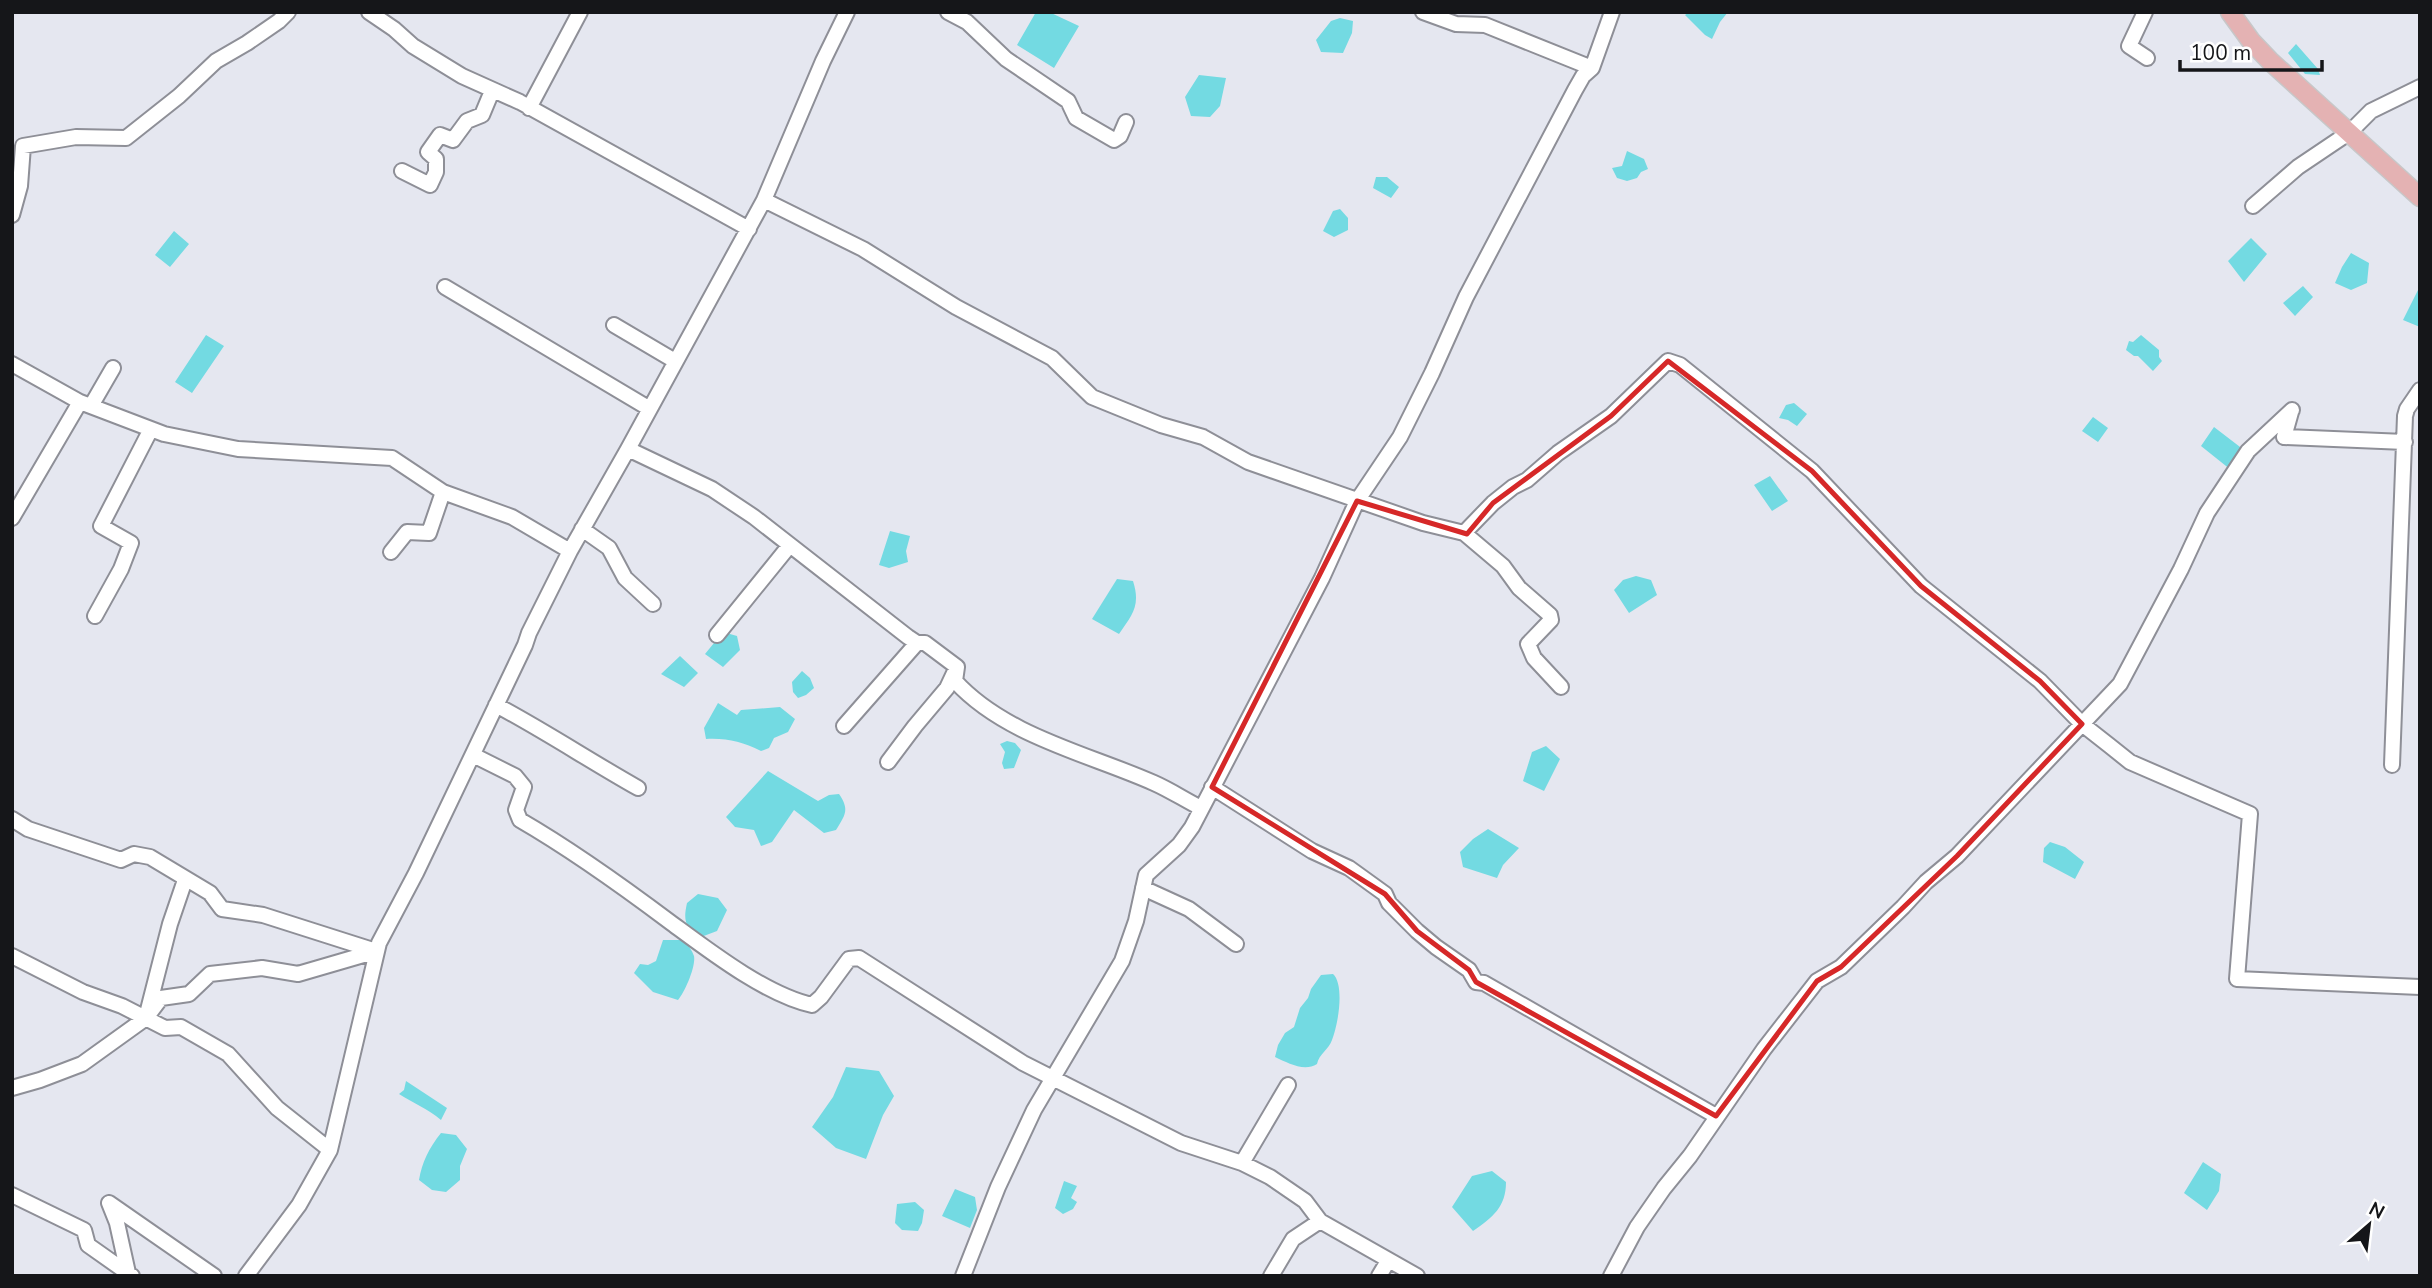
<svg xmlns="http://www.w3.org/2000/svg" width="2432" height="1288" font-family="'Nunito Sans',sans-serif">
<rect width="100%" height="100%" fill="#e5e7f0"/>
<path fill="#73dae2" d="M1036,12H1049L1079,26L1054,68L1017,45Z
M1689,12H1728L1720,22L1712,39L1705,35L1685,15Z
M1340,18L1353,21L1352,33L1343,53L1321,52L1316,40L1331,21Z
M2296,44L2318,69L2320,75L2305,74L2288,53Z
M1199,75L1226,78L1220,106L1210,117L1191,116L1185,97Z
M1627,151L1644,159L1648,169L1641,172L1637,178L1627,181L1617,178L1612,168L1622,166Z
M1376,177H1387L1399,187L1391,198L1373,188Z
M1340,209L1348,218V230L1334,237L1323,231L1333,211Z
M174,231L189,244L170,267L155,255Z
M2251,238L2267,254L2244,282L2228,261Z
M2351,253L2369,263L2367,283L2351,290L2335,283L2342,267Z
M2303,286L2313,297L2295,316L2283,303Z
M2420,286V327L2403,320Z
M206,335L224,346L192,393L175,382Z
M2141,335L2159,350V357L2162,361L2153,371L2138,356H2134L2126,350L2129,341L2133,342Z
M1794,403L1807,414L1797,426L1788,420L1779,418L1786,405Z
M2093,417L2108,428L2098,442L2082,431Z
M2214,427L2244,450L2231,470L2201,446Z
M1770,476L1788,501L1772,511L1754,485Z
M890,531L910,536L906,551L908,562L889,568L879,565Z
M1636,576L1651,580L1657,595L1629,613L1614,590L1623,580Z
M1117,579L1133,581C1141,606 1132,615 1119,634L1092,619Z
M723,632L737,636L740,650L723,667L705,654Z
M680,656L698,673L684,687L661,674Z
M802,671L810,678L814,688L806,695L798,698L793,692L792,682Z
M718,703L737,715L741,710L780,707L795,719L788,732L774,738L769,748L761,751C742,742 728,738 706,739L704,728Z
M1007,741L1015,743L1021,750L1014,768L1004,769L1002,763L1005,752L1000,744Z
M1546,746L1560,759L1544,791L1523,781L1532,752Z
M768,771L818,801L829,795L839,794C850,810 845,815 836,830L824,833L794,810L772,842L761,846L754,830L735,827L726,817Z
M1488,829L1519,848L1503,865L1497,878L1463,867L1460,852L1473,839Z
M2050,842L2065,847L2084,862L2075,879L2043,862L2044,848Z
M698,894L718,898L727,910L717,931L701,937C685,928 683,921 687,903Z
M663,940H684C688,945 692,950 694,956C696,966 685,992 678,1000L653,992L634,973L640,964L648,965L656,961Z
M1333,974C1345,985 1338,1025 1332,1040C1329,1049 1319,1054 1317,1064C1304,1072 1288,1063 1275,1057L1278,1045L1285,1033L1294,1027L1300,1008L1308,998L1311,989L1321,975Z
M846,1067L879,1071L894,1096L883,1115L866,1159L836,1148L812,1127L833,1097Z
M406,1081L447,1108L441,1120C428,1109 413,1103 399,1094L404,1090Z
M441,1133L456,1135L467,1149L460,1166V1180L446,1192L432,1190L419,1180C422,1162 429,1148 441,1133Z
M2203,1162L2221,1174L2219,1191L2207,1210L2184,1193Z
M1492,1171L1506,1182C1506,1207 1493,1217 1473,1231L1452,1207L1472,1176Z
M1064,1181L1077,1186L1071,1198L1077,1202L1073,1209L1063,1214L1055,1208Z
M955,1189L975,1197L977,1210L970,1228L942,1216Z
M915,1202L924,1210L922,1223L918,1231L902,1230L895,1223L897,1204Z"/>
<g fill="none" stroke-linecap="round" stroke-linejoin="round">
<defs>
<path id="minor" d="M369,12L394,29L413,46L462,76L520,102L749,229
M948,12L967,22L1006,59L1068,101L1076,118L1114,140L1120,136L1126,122
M1423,12L1456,24L1485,25L1592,68
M2145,12L2129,46L2147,58
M529,108L580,12
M402,171L430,185L436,172V159L428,152L440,135L453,140L467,121L482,115L492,91
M764,200L823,61L847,12
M2253,206L2298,167L2350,132L2371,111L2420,87
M12,215L20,186L23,146L76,137L126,138L179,96L216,61L247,43L279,21L288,12
M445,287L650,409
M614,325L675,361
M12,364L80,402L12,518
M80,402L164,434L238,449L392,458L443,492L512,517L570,551
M91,406L113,368
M2291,412L2284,437L2405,442
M628,449L712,489L754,517L908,637L917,643H925L957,667L955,681C1005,736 1089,754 1154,783C1170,790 1185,800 1201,808
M582,529L609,548L625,578L653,604
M1464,533L1493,503L1513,487L1527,480L1558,453L1611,416L1668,361L1680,365L1812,471L1921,586L2040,681L2082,724L2110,746L2130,762L2250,814L2237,979L2420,987
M391,552L407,532L429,533L443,492
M95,616L121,569L131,543L101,526L151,429
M717,635L790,545
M496,705C545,731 590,761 638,788
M844,726L917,643
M473,755L515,776L524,787L516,810L520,820C572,850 622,886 670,922C708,950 766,995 812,1005L821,997L849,959L859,958L1023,1063L1181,1143L1242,1163L1270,1177L1305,1201L1320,1221L1417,1276
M888,762L915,726L947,688L955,671
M2392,765L2405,416L2407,409L2420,390
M1212,787L1312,851L1349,868L1385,894L1389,903L1417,931L1436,947L1469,970L1476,982L1484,983L1716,1116
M12,819L28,829L121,860L134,854L150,857L210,893L222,909L263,915L376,951
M1143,888L1189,909L1236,944
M12,956L83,992L122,1006L165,1028L181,1027L228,1054L277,1108L330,1150L299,1205L246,1276
M148,1010L170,924L185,880
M12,1088L40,1080L82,1064L146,1018L161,998L189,994L210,974L262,968L298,974L377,951
M330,1150L379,943L416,873L525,645L529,633L570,551L628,449L764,200L863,249L956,307L1052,358L1092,397L1161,425L1203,437L1248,462L1423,523L1464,533L1503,566L1519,588L1550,615L1551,620L1528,644L1534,658L1561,687
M1242,1163L1288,1085
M12,1195L84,1230L88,1245L132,1276
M109,1203L214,1276
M109,1203L117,1223L128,1273
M963,1276L998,1187L1034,1110L1122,961L1136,921L1146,875L1179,845L1192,827L1322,578L1357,501L1400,437L1432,373L1466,297L1575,90L1583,76L1592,68L1612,12
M1271,1276L1293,1239L1320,1221
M1379,1276L1388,1261
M1611,1276L1637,1227L1664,1188L1690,1156L1764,1049L1817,981L1841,967L1903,907L1926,882L1957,856L2120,684L2181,569L2207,513L2248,451L2292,410"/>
<path id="major" d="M2230,12L2251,41L2270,61L2420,197"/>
</defs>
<use href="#minor" stroke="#8e8f97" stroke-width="18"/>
<use href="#major" stroke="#c7c7c8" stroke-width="21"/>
<use href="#minor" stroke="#fff" stroke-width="14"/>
<use href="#major" stroke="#e4b2b3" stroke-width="18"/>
</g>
<path fill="none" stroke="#d62828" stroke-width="5" stroke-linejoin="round" d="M1668,361L1812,471L1921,586L2040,681L2082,724L1957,856L1841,967L1817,981L1716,1116L1476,982L1469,970L1417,931L1385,894L1212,787L1357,501L1467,534L1493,503L1611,416Z"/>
<rect width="2432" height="1288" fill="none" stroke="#151619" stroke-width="28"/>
<g transform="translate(2369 1225) rotate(28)" stroke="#ffffff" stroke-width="5" paint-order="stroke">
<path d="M0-5L12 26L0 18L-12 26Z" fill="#151619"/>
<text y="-10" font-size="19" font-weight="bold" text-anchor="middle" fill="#151619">N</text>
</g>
<path d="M2180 60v10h142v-10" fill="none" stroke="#151619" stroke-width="3.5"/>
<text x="2190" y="60" font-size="21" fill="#151619" stroke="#ffffff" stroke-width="5" paint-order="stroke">100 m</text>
</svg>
